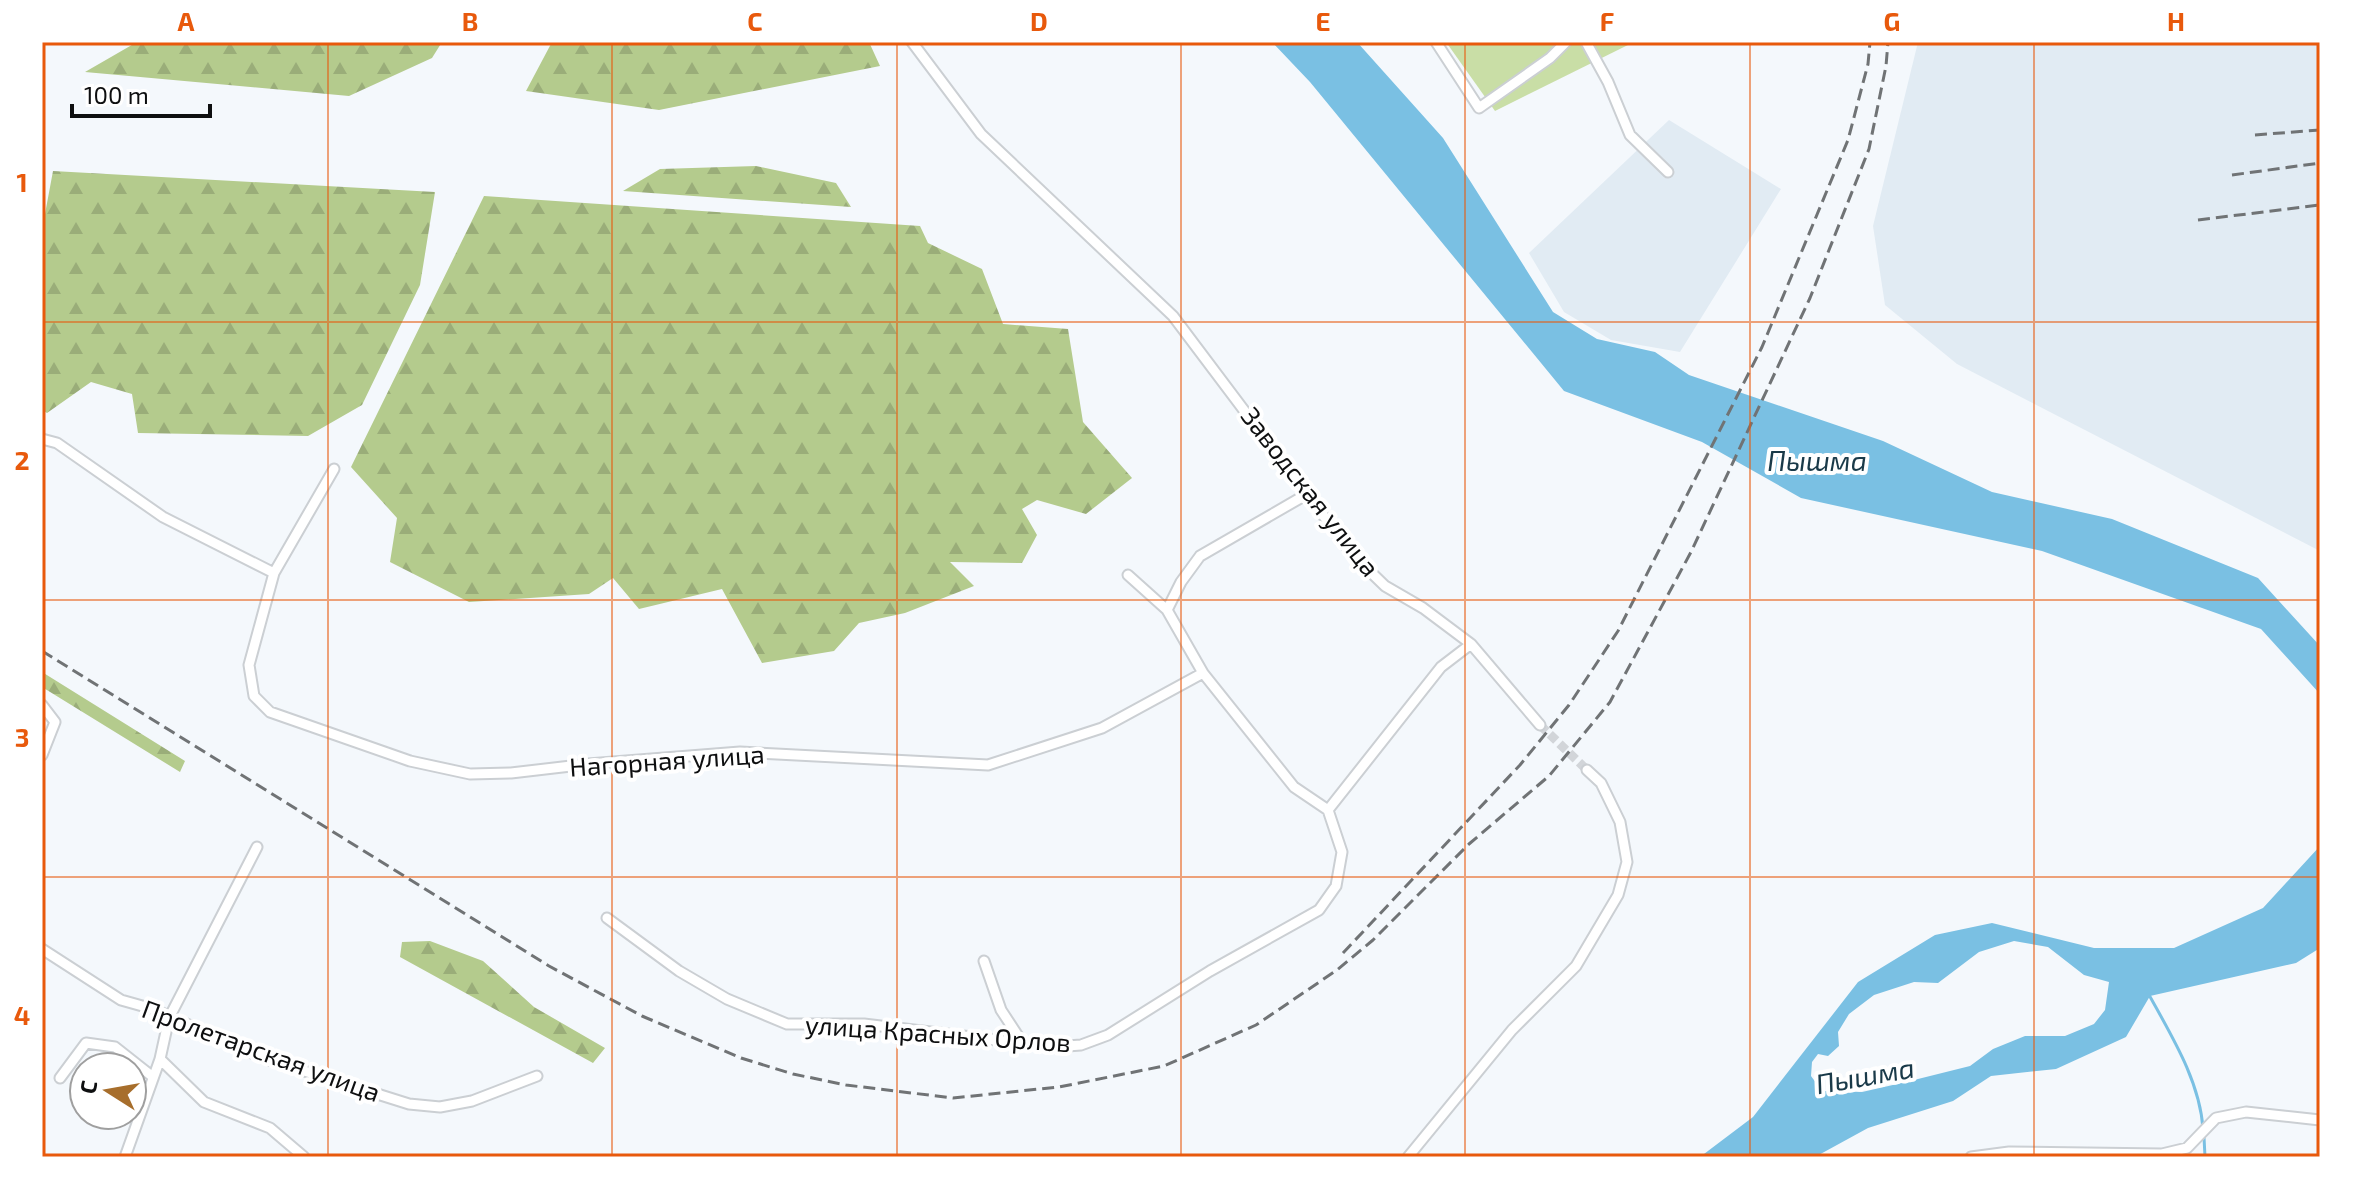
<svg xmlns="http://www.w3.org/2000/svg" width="2362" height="1199" font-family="'Exo 2',sans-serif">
<defs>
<pattern id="forest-firs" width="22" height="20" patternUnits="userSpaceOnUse" patternTransform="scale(2)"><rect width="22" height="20" fill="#b4cb8d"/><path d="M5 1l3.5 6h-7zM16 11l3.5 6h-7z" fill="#9aad79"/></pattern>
</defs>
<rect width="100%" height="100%" fill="#f4f8fc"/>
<path fill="#e1ebf3" d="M1918,42H2320V551L1957,364L1885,305L1873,226Z
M1669,120L1781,189L1680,352L1611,340L1564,312L1529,253Z"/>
<path fill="#c9dea6" d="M1446,42H1634L1495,111Z"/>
<path fill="url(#forest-firs)" d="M137,42H442L432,58L349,96L85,72Z
M552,42H869L880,66L659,110L526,91Z
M756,166L836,183L851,207L623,191L660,169Z
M53,171L435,192L420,285L362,405L308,436L138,433L132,394L91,382L47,413L42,410V230Z
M484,196L920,226L928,243L982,269L1003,324L1068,329L1083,422L1132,478L1086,514L1037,500L1022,509L1037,535L1022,563L950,562L974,586L905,613L859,623L834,651L762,663L722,589L639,609L613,578L589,594L469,602L390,562L397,518L351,467Z
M42,672L185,761L180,772L42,687Z
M430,941L483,961L534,1007L605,1048L593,1063L400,957L402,942Z"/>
<path fill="#7ac0e3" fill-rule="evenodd" d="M1272,42H1357L1443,138L1553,312L1597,339L1655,352L1689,375L1883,441L1992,492L2112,519L2258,578L2320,646V694L2261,629L2042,551L1801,498L1702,442L1564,391L1310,82Z
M2320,846V948L2296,963L2150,996L2126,1037L2056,1069L1991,1076L1953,1101L1868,1128L1815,1157H1700L1753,1117L1858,982L1935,935L1992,923L2094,948H2174L2263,908ZM2014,941L2048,947L2084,975L2109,982L2105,1010L2094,1024L2065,1036H2025L1993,1049L1970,1066L1906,1082L1862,1092L1822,1091L1811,1076L1812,1062L1818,1054L1828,1056L1839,1046L1838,1032L1849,1014L1874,995L1914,982L1938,983L1979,952Z"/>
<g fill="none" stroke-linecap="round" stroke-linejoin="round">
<path stroke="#7ac0e3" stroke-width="3" d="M2148,993C2171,1035 2200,1081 2203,1129
M2204,1137L2205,1157"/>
<path stroke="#d2d5d9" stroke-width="9" stroke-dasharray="9 4.5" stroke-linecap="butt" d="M1540,725L1587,770"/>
<defs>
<path id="street" d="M912,42L981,134L1173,316L1353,555L1385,586L1423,608L1471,644L1540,725
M1436,42L1479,108L1550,58L1566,42
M1586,42L1608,82L1630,135L1668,172
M42,439L57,443L163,517L274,573
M334,469L274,573L249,665L254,696L270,712L410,761L470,774L511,773L588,764L740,752L988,765L1102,728L1203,673
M1128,575L1167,610L1203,673L1294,787L1328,810
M1167,610L1181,582L1200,556L1309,493
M42,705L55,722L42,755
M607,918L679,971L727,999L787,1024H864L1054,1047L1081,1045L1108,1035L1210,971L1319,910L1336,886L1342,852L1328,810L1441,667L1471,644
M42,949L121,1000L153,1009L263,1058L409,1104L440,1107L472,1101L537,1076
M984,961L1001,1010L1022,1042
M160,1059L204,1102L270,1128L304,1157
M60,1078L86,1043L115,1047L153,1077
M125,1157L160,1059L169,1018L257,847
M1408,1157L1512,1030L1576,966L1618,895L1627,862L1620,822L1601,783L1587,770
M1971,1157L2009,1152L2162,1154L2187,1148L2216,1118L2246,1112L2320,1120"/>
</defs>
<use href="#street" stroke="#cbcfd3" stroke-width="13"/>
<use href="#street" stroke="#fff" stroke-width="9"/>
<path stroke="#707375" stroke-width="3" stroke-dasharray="12 6" stroke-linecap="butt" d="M2255,135L2320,130
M2232,175L2320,163
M2198,220L2320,205
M42,651L549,966L642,1016L741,1058L793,1074L846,1085L953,1098L1059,1087L1164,1066L1256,1025L1337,970L1373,940L1469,844L1549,776L1610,702L1691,552L1810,298L1869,149L1886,66L1888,42
M1343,953L1520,765L1569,705L1618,631L1762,347L1848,140L1868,64L1870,42"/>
</g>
<path fill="none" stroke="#e8590c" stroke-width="2" stroke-opacity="0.55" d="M328,42V1157M612,42V1157M897,42V1157M1181,42V1157M1465,42V1157M1750,42V1157M2034,42V1157M42,322H2320M42,600H2320M42,877H2320"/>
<g text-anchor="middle" stroke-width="8" stroke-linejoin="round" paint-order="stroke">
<g font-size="26" fill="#0e0f10" stroke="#fff">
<text transform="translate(1310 492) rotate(52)" y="9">Заводская улица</text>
<text transform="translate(667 761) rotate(-4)" y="9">Нагорная улица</text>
<text transform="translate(938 1034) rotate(4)" y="9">улица Красных Орлов</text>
<text transform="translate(261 1051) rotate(20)" y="9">Пролетарская улица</text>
</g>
<g font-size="28" font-style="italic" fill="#1a3a49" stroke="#fff">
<text x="1817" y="471">Пышма</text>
<text transform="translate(1865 1076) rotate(-10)" y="10">Пышма</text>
</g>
</g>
<rect width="2362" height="1199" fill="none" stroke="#ffffff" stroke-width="88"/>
<g transform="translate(108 1091) rotate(281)"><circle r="38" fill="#ffffff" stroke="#9f9f9f" stroke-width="2"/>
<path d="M0-6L14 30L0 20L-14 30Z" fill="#a76e2c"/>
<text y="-12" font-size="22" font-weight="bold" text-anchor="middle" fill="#0e0f10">С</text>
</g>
<path d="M72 104v12h138v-12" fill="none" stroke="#0e0f10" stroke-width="4"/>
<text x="84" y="104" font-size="24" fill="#0e0f10" stroke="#ffffff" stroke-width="6" paint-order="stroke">100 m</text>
<rect x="44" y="44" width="2274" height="1111" fill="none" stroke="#e8590c" stroke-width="3"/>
<g font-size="26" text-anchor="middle" font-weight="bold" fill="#e8590c">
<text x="186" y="31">A</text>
<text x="470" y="31">B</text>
<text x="755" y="31">C</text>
<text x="1039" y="31">D</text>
<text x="1323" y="31">E</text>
<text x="1607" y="31">F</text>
<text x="1892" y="31">G</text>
<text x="2176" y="31">H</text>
<text x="22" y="192">1</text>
<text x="22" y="470">2</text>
<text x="22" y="747">3</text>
<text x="22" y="1025">4</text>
</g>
</svg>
